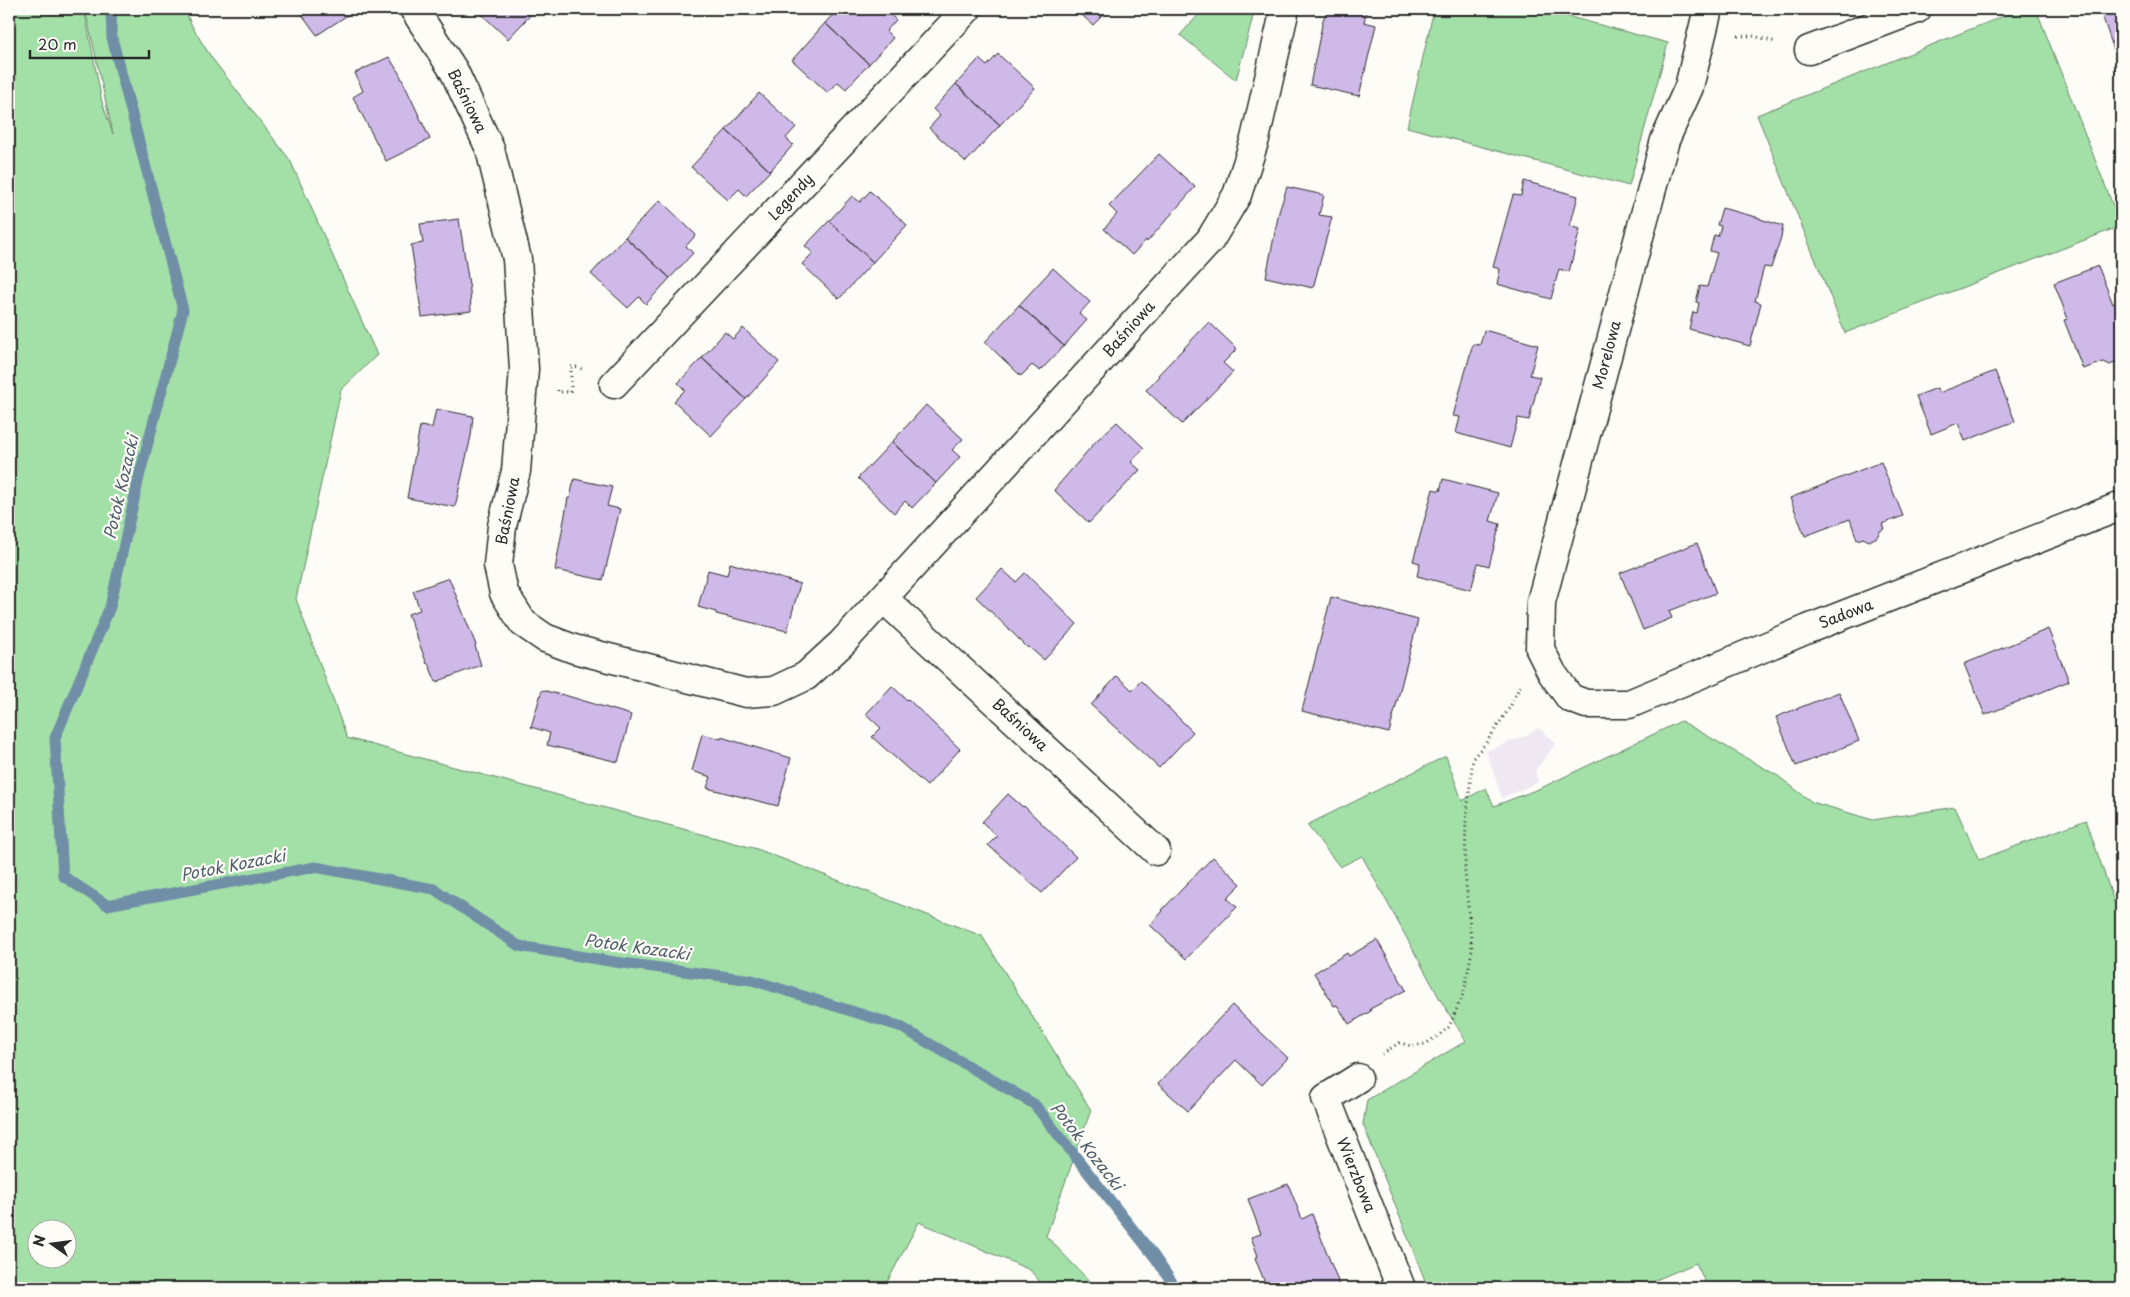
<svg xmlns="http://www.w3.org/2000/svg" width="2130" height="1297" font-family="'Playpen Sans',sans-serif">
<rect width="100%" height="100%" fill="#fdfcf7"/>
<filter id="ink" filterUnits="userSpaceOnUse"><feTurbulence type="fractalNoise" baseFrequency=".02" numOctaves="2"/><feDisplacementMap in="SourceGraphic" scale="10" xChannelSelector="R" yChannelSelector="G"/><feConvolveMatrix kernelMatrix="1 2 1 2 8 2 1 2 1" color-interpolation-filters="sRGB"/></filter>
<g filter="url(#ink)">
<path fill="#efe8f3" d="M1538,728L1556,743L1535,771L1538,782L1502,798L1486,751L1525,736Z"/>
<path fill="#a3e0a7" stroke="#678669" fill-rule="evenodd" d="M9,9H84L102,102L113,134L85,9H184L193,28L211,57L290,160L377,355L341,390L296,599L347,738L757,849L982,936L1091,1110L1046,1236L1096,1288H1045L1030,1270L919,1222L884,1288H9ZM38,1230H68V1260H38Z
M1204,9H1255L1236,80L1180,35Z
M1434,9H1540L1668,43L1629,186L1407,127Z
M2021,9H2036L2121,226L1845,333L1757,115Z
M1681,721L1778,776L1812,802L1873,820L1955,807L1979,860L2086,820L2121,922V1288H1708L1696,1263L1637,1288H1428L1363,1124L1367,1100L1466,1041L1441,1001L1362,856L1340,867L1307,825L1446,756L1462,801L1486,788L1494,806L1541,788Z"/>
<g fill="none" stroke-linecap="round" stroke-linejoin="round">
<path stroke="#6f8fa7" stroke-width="11" d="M111,9L112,38L183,310L140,473L110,607L55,738L63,876L107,905L315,867L434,889L519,946L615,962L752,980L899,1026L1034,1104L1154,1256L1176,1288"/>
</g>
<path fill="#cfb9e9" stroke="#2b2b2b" d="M298,9H357L317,35Z
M476,9H536L508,39Z
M838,9H884L896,20L886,31L893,38L869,64L825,23Z
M1075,9H1109L1093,25Z
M1328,9H1367L1364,22L1376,25L1359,96L1310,85L1323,20Z
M2100,9H2121V71Z
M825,23L869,64L846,89L838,82L828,93L792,60Z
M998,54L1035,88L1000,125L956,84L979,59L987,66Z
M389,57L399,73L430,139L386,161L353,97L363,91L355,73Z
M956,84L1000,125L966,162L929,128L940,116L933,109Z
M759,93L796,127L786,138L793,145L770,171L726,130Z
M726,130L770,171L746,196L739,189L728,200L691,167Z
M1159,154L1195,187L1147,242L1146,240L1132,255L1104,229L1117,214L1109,206Z
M1524,181L1578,196L1570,226L1580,229L1569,272L1559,269L1551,299L1497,284L1500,269L1493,267L1513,195L1521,196Z
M1287,187L1324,195L1319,215L1332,217L1313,288L1266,277L1279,212Z
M870,191L907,225L873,262L829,221L852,196L860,202Z
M660,200L696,235L686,246L693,253L670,278L625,237Z
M1722,208L1760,218V219L1783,226L1781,237L1771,268L1764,267L1755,301L1761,303L1750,346L1689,329L1693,312L1697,313L1699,303L1696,302L1700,286L1707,287L1717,253L1710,251L1714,235L1718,236L1721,226L1717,225Z
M459,219L470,291L471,311L422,317L411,245L423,243L420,224Z
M829,221L873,262L839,299L802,264L813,253L805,246Z
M625,237L670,278L646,304L639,297L628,308L591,274Z
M2098,266L2113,304L2121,301V357L2119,361L2110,365L2104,362L2083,369L2064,320L2068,319L2054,283Z
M1053,268L1090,302L1079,314L1087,320L1064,346L1019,305Z
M1019,305L1064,346L1040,371L1032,365L1021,376L985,342Z
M1209,322L1237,349L1223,363L1233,372L1182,424L1146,390L1159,376L1158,375Z
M743,328L779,362L746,399L702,358L725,332L733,339Z
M1484,330L1538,345L1530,375L1540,377L1529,420L1518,418L1510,448L1456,433L1460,417L1453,416L1473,344L1480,345Z
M702,358L746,399L711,436L674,401L685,390L678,383Z
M1995,371L2015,421L1965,441L1958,423L1931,434L1916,396L1937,388L1939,393Z
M926,405L963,439L952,450L960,457L936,483L892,442Z
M436,409L473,416L471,436L455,507L407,498L420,426L432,428Z
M1117,422L1144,448L1131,462L1140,470L1089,523L1054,490L1097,440Z
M892,442L936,483L912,508L905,501L894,513L858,478Z
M1881,462L1903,516L1882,524L1884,529L1880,531L1877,537L1869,541L1863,538L1857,540L1850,519L1805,536L1790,498Z
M574,479L612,487L607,506L620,509L603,580L555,570L568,498H570Z
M1443,479L1498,493L1490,521L1500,524L1489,566L1478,563L1471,590L1417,576L1420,563L1413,561L1433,489L1440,491Z
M1697,543L1716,593L1669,611L1672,618L1643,630L1620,573Z
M730,563L800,584L787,631L716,614V612L698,607L708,570L727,575Z
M1002,569L1016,582L1025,573L1077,624L1044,660L1029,647L1028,648L976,597Z
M449,578L476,645L475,646L481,665L436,682L428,663L427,664L408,614L420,610L413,591Z
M1331,597L1418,620L1389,733L1302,711Z
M2048,629L2069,681L1985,715L1964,664Z
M1117,676L1132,690L1141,681L1193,732L1159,768L1091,705Z
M892,686L907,700L908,699L960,749L927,786L872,737L881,728L866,714Z
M542,690L561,695V694L631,715L618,762L547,745L550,733L531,727Z
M1839,692L1859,741L1796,766L1776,717Z
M702,734L721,739V737L791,758L778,806L707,788L711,777L692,771Z
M1008,794L1023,807L1024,806L1076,857L1042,893L988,845L997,836L982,822Z
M1213,857L1241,884L1227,898L1237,907L1186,959L1150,925L1163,911L1162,910Z
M1377,940L1406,990L1370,1009L1371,1011L1349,1024L1337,1005L1334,1006L1314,973L1347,953L1349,956Z
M1232,1005L1288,1058L1262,1085L1236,1060L1188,1111L1158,1084Z
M1288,1184L1302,1219L1312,1214L1339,1284L1328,1288H1267L1255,1258L1258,1256L1251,1237L1261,1234L1248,1199Z"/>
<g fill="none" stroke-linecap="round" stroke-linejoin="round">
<defs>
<path id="minor" d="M414,9L454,71L490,149L517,259L524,369L516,471L502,526L498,565L504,593L523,623L545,638L574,649L746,693L774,691L806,676L842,643L1210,240L1237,195L1255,139L1285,9
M1708,9L1689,87L1665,140L1541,602L1540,649L1552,673L1570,698L1586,704H1629L1808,629L2121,506
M1809,50L1917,9
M614,384L967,9
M884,599L1156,851
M1358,1078L1326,1098L1401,1288"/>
</defs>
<use href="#minor" stroke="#2b2b2b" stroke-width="31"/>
<path stroke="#2b2b2b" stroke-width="3" stroke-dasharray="1 4" stroke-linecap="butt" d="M1738,36H1753L1776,42
M558,390V392H571V367H577L584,370
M1382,1054L1399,1043L1412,1046L1425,1044L1438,1036L1449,1027L1464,992L1472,950L1465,872L1466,821L1473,758L1486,743L1510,707L1520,686"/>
<use href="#minor" stroke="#fdfcf7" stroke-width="28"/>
</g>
</g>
<g text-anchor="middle" stroke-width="4.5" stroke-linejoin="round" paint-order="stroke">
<g font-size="15" fill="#2b2b2b" stroke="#fdfcf7">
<text transform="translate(467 101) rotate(64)" y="5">Baśniowa</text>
<text transform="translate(791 197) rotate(-47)" y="5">Legendy</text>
<text transform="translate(1129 329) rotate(-48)" y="5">Baśniowa</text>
<text transform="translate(1607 355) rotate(-75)" y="5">Morelowa</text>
<text transform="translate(508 511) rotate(-79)" y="5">Baśniowa</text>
<text transform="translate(1846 614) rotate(-21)" y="5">Sadowa</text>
<text transform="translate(1020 725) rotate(43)" y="5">Baśniowa</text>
<text transform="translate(1356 1175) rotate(68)" y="5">Wierzbowa</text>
</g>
<g font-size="16" font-style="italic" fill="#4d5d69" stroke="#fdfcf7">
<text transform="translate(121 487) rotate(-77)" y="6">Potok Kozacki</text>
<text transform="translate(233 865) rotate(-11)" y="6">Potok Kozacki</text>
<text transform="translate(637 947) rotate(8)" y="6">Potok Kozacki</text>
<text transform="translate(1087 1146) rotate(52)" y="6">Potok Kozacki</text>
</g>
</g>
<rect width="2130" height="1297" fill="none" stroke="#fdfcf7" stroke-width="30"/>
<rect x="15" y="15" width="2100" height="1267" fill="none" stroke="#2b2b2b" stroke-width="2" filter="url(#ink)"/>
<g transform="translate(52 1244) rotate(284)"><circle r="24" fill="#fdfcf7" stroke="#a9a8a5"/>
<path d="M0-4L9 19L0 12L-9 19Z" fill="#2b2b2b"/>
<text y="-8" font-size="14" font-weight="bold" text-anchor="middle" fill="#2b2b2b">N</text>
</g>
<path d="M30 50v8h119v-8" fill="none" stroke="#2b2b2b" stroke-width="2.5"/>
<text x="38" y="50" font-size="15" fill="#2b2b2b" stroke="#fdfcf7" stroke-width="4" paint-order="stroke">20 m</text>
</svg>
